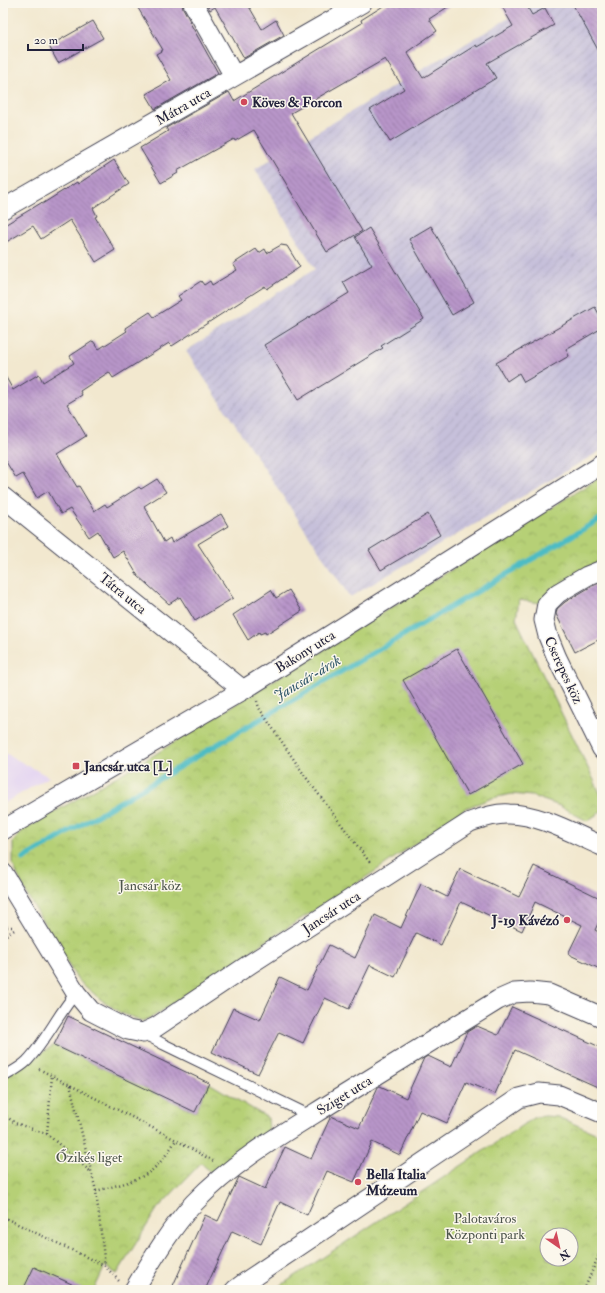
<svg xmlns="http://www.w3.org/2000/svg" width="605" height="1293" font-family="'IM FELL Double Pica',serif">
<defs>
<pattern id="industrial-furrows" width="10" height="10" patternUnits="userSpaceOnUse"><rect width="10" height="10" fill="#c6c0da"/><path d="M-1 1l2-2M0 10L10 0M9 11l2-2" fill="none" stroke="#aaa5bc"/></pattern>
<pattern id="park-crowns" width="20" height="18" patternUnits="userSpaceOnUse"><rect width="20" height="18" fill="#b6d076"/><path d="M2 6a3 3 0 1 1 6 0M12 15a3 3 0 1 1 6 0" fill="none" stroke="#9cb267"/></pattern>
<pattern id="building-back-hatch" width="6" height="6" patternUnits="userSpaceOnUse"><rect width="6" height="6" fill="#b895c9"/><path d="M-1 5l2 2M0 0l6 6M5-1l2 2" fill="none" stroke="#9579a4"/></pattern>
</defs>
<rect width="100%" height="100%" fill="#fbf7ec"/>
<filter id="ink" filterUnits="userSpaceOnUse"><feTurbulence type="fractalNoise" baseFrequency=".025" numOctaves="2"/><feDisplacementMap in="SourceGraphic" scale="8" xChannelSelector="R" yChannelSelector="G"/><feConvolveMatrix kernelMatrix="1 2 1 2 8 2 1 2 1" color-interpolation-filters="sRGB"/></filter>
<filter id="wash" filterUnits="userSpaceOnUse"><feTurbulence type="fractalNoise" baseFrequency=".012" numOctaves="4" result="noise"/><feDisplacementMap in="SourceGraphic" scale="16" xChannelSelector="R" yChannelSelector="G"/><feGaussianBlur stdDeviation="0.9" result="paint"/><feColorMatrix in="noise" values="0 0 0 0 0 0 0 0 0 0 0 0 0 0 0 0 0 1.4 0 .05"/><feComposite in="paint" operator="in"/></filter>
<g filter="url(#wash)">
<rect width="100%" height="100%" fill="#f2e8cf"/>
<path fill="#e3d3f2" d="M3,752L49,777L3,804Z"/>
<path fill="url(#industrial-furrows)" d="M534,3H602V450L350,597L186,351L315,269L255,169Z"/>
<path fill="url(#park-crowns)" stroke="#6c7958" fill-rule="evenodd" d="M602,476V570L547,604L519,600L516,619L602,797V811L587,821L560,806L532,796L512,794L492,798L466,808L377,870L245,955L154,1016L143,1021L121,1013L100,999L77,979L26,893L13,865V842L23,830L154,755Z
M54,1045L195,1112L209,1083L268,1118L269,1129L257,1151L215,1176L201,1163L157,1209L117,1274L105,1266L94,1290H3V1077Z
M545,1116L558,1117L602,1136V1290H274L533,1118ZM547,1235H571V1259H547Z"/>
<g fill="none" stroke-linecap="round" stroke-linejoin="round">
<path stroke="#4dbcc4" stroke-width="5.5" d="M23,859L602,518"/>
</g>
<g id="blocks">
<path fill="url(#building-back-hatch)" d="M135,3H182L183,8L190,21H189L218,73L155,109L146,94L171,80L156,54L163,50Z
M206,3H247L262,29L276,20L284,35L244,58L215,7L210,10Z
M388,3H454L429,19L437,31L407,52L423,78L476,45L477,47L513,26L500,3H525L532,15L545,8L554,25L487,63L496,78L390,142L370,110L404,89L385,59L291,113L362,231L327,252L254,130L235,141L234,139L177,171L178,173L161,183L140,148L168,131L166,128L229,92L234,101L362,23L361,20Z
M572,3H602V57Z
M93,21L103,38L58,63L49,46Z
M114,160L129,184L93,208L97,216L95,217L115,250L96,262L70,220L41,239L33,226L3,244V226L41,203L42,204L77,182L78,184Z
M431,226L474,302L452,315L409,239Z
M369,228L424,319L381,346L383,348L298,400L264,345L349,293L343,282L372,265L355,237Z
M281,245L287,246L300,267L267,289L265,286L172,346L169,343L113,378L109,372L80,391L82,395L67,404L86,436L57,454L77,487L79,486L94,511L105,504L107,507L139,487L141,489L157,479L166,492L144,506L164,542L170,538L172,543L221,514L228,526L198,544L233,598L195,621L180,597L169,604L138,576L123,551L113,557L98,531L89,537L70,509L61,514L48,491L37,498L23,474L16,478L3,457V372L13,390L39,374L43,382L74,363L70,356L93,341L99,349L127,331L125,328L150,312L154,317L181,300L178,296L201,281L204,285L210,281L212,285L237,270L233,264L256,249L259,253L265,249L267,253Z
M595,307L602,319V328L566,349L569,356L524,382L519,373L507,381L496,363Z
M428,514L440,535L381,570L369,550Z
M602,582V638L575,652L556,614L557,609L565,602L592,586Z
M271,590L276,598L289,590L302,611L266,634L265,632L260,634L259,632L248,640L233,615Z
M457,649L523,764L468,795L403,680Z
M534,866L602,899V915L595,930L602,934V970L568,954L582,925L535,902L522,931L461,902L441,945L416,933L395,977L370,965L349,1009L325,998L303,1043L279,1032L258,1074L212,1052L233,1008L260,1020L280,977L307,990L329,945L355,958L375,915L401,928L421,884L447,897L460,869L519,897Z
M512,1007L602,1048V1089L515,1050L495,1094L466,1082L447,1123L420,1111L400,1155L372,1142L354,1182L327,1171L307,1215L280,1202L261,1244L232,1231L205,1290H171L205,1215L218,1221L238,1179L239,1177L265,1189L285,1147L311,1159L331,1116L359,1128L378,1087L380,1086L406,1098L424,1058L428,1056L451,1067L467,1032L477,1026L498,1035Z
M68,1016L209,1083L195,1112L54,1045Z
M34,1267L85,1290H23Z"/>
</g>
</g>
<g filter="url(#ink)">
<use href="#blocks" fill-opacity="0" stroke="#414051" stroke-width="1"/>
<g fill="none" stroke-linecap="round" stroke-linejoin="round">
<defs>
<path id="service" d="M143,1033L163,1044L311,1116
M3,1077C11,1072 20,1068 27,1061C46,1041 58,1014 76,993"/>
<path id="minor" d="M193,3L234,76
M3,209L362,3
M3,497L243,690
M602,570L587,576L558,593L547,604L544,620L548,636L557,658L602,749
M3,830L243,690L602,464
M3,873L76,993L91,1011L128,1030L143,1033L156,1027L250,964L470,822C482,818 495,813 509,814C540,814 574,834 602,846
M134,1290C152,1260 170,1229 194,1203C234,1161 285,1132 333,1102C388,1068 443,1034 498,1000L514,993L530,992L549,994L602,1017
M235,1290L250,1279L519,1098L539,1093L559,1095L602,1113"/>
</defs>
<use href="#service" stroke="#414051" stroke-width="12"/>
<use href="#minor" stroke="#414051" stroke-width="21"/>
<path stroke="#414051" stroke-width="2.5" stroke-dasharray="1 3" stroke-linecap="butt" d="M257,701L259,708L305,776L371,864
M3,927H14
M3,937L16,929
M39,1069L176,1140L213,1161
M70,1085L96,1191L105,1266L119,1281
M3,1114L15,1123L47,1134L91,1172
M47,1134L52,1076
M96,1191C113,1186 136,1182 151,1171C160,1164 170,1150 176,1140
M3,1217L105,1266
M584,1290L602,1248"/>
<use href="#service" stroke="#fff" stroke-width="10"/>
<use href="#minor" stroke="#fff" stroke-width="19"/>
</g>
</g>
<g fill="#d1495b" stroke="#fbf7ec" stroke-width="1.5">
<circle cx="244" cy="102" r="4"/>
<rect x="72" y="762" width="8" height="8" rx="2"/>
<circle cx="567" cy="920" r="4"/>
<circle cx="358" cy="1182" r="4"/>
</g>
<g text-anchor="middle" stroke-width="3" stroke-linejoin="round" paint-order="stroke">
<g font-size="14" font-weight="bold" fill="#22223b" stroke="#fbf7ec" text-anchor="start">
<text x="252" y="107">Köves &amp; Forcon</text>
<text x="84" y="771">Jancsár utca [L]</text>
<text x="559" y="925" text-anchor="end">J-19 Kávézó</text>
<text x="366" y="1179">Bella Italia<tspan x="366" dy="16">Múzeum</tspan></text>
</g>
<g font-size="14" fill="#22223b" stroke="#fbf7ec">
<text transform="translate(183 106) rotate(-30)" y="5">Mátra utca</text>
<text transform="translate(123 593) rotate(39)" y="5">Tátra utca</text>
<text transform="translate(305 651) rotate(-32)" y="5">Bakony utca</text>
<text transform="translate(564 670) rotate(65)" y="5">Cserepes köz</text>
<text transform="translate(331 912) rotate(-33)" y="5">Jancsár utca</text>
<text transform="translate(344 1095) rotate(-32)" y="5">Sziget utca</text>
</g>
<g font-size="14" fill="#4e564d" stroke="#fbf7ec">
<text x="150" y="890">Jancsár köz</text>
<text x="89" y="1162">Őzikés liget</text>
<text x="485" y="1223">Palotaváros<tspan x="485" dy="16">Központi park</tspan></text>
</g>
<g font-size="15" font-style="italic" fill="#31586b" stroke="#fbf7ec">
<text transform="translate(307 678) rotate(-31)" y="5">Jancsár-árok</text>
</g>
</g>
<rect width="605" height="1293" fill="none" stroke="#fbf7ec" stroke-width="16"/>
<g transform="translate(559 1247) rotate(146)"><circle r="19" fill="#fbf7ec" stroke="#a4a2a5"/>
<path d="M0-3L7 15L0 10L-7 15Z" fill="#d1495b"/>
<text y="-6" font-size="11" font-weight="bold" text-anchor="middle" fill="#22223b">N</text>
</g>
<path d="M28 44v6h55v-6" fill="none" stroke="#22223b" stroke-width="2"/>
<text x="34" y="44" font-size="12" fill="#22223b" stroke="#fbf7ec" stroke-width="3" paint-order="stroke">20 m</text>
</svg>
